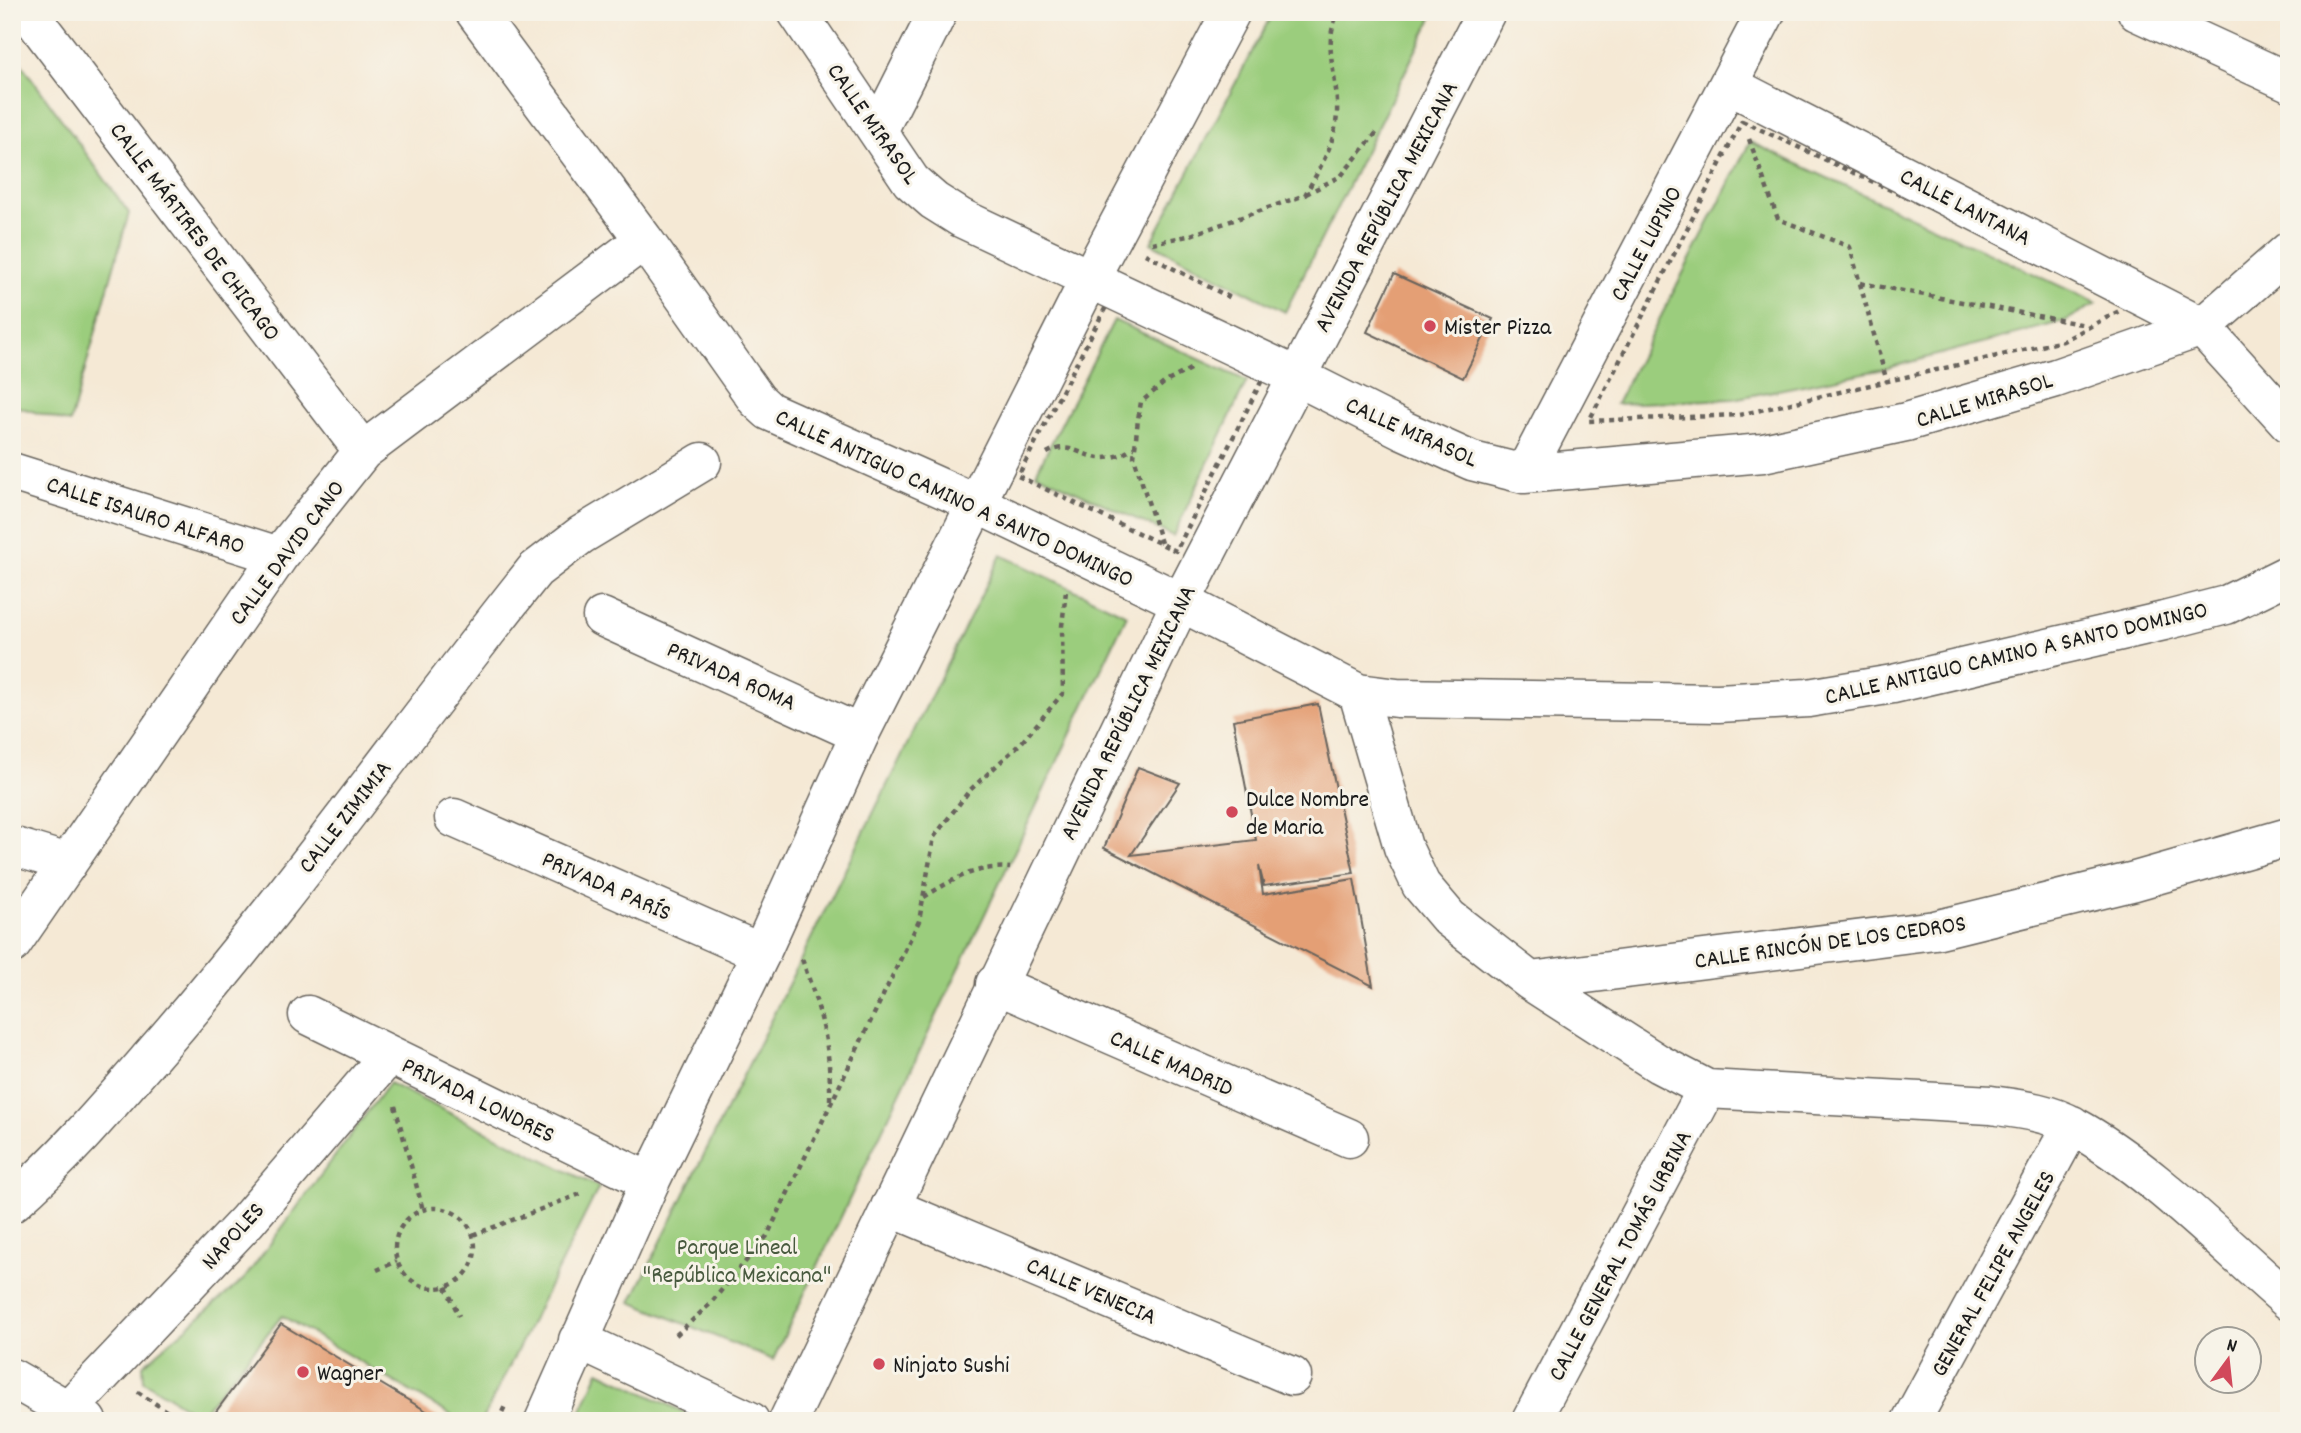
<svg xmlns="http://www.w3.org/2000/svg" width="2301" height="1433" font-family="Dekko,sans-serif">
<rect width="100%" height="100%" fill="#f7f3e8"/>
<filter id="ink" filterUnits="userSpaceOnUse"><feTurbulence type="fractalNoise" baseFrequency=".0143" numOctaves="2"/><feDisplacementMap in="SourceGraphic" scale="14" xChannelSelector="R" yChannelSelector="G"/><feConvolveMatrix kernelMatrix="1 2 1 2 8 2 1 2 1" color-interpolation-filters="sRGB"/></filter>
<filter id="wash" filterUnits="userSpaceOnUse"><feTurbulence type="fractalNoise" baseFrequency=".00686" numOctaves="4" result="noise"/><feDisplacementMap in="SourceGraphic" scale="28" xChannelSelector="R" yChannelSelector="G"/><feGaussianBlur stdDeviation="1.57" result="paint"/><feColorMatrix in="noise" values="0 0 0 0 0 0 0 0 0 0 0 0 0 0 0 0 0 1.4 0 .05"/><feComposite in="paint" operator="in"/></filter>
<g filter="url(#wash)">
<rect width="100%" height="100%" fill="#f5e9d5"/>
<path fill="#9bcd7d" stroke="#5c744c" stroke-width="2" d="M1273,12H1435L1285,312L1151,243Z
M12,51L129,213L70,423L12,405Z
M1750,142L2097,303L2065,321L1884,369L1733,399L1616,404Z
M1114,320L1247,381L1173,536L1036,473Z
M1001,555L1127,615L773,1360L631,1302Z
M389,1083L599,1187L482,1421H461L282,1316L199,1416L144,1381L143,1365L244,1279Z
M599,1371L702,1421H577Z"/>
<g id="blocks">
<path fill="#e49f74" d="M1394,274L1493,319L1463,378L1367,332Z
M1318,704L1354,873L1264,886L1259,866L1263,894L1354,879L1373,986L1104,848L1138,767L1180,783L1131,855L1256,840L1233,720Z
M281,1324L443,1421H209Z"/>
</g>
</g>
<g filter="url(#ink)">
<use href="#blocks" fill-opacity="0" stroke="#68645d" stroke-width="2"/>
<g fill="none" stroke-linecap="round" stroke-linejoin="round">
<defs>
<path id="minor" d="M28,12L363,451
M475,12L644,240L757,400L769,411L977,504L1181,602L1358,693L1397,698L1718,703L1808,698L1893,684L2164,621L2226,605L2289,574
M797,12L911,181L934,201L961,218L1296,376L1403,430L1472,461L1524,474L1763,453L1906,422L2056,378L2202,327L2289,251
M2137,12L2289,82
M1729,85L2202,327L2289,423
M878,131L938,12
M12,472L279,556
M1524,474L1766,12
M602,617L860,734
M1358,693L1403,847L1421,885L1449,918L1530,981L1659,1064L1707,1089L1991,1105C2019,1109 2048,1112 2073,1126C2149,1167 2224,1245 2289,1301
M454,818L761,953
M12,846L68,863
M12,944L279,556L363,451L644,240
M1530,981L1935,930L2135,881L2289,837
M995,984L1349,1138
M308,1015L650,1182
M12,1203C64,1158 109,1105 154,1053C289,899 407,730 535,570L581,535L702,462
M890,1207L1292,1376
M578,1340L750,1421
M12,1378L87,1421
M69,1409L247,1221L389,1055
M1531,1421L1707,1089
M1911,1421L2072,1125"/>
<path id="major" d="M544,1421L650,1182L761,953L860,734L1089,280L1231,12
M788,1421L1181,602L1486,12"/>
</defs>
<use href="#minor" stroke="#68645d" stroke-width="41"/>
<use href="#major" stroke="#68645d" stroke-width="41"/>
<path stroke="#68645d" stroke-width="4.5" stroke-dasharray="5 5" stroke-linecap="butt" d="M1742,121L2134,303L2063,341L1739,415L1589,421Z
M1749,139L1778,219L1850,247L1887,382
M1306,194L1341,176L1377,132
M1152,243L1188,236L1305,195C1321,166 1339,138 1337,103C1336,71 1322,42 1339,12
M1145,254L1231,298
M1860,283L2086,325
M1109,301L1265,374L1176,551L1018,476Z
M1047,453C1069,440 1083,458 1102,458C1114,458 1124,454 1134,448
M1161,543L1134,457L1138,419L1141,402L1164,383L1190,369
M924,897C952,880 976,865 1010,868
M802,959C822,1016 831,1043 830,1104
M395,1106L423,1210
M395 1248a40 40 0 1 1 80 0a40 40 0 1 1-80 0Z
M473,1235L583,1193
M377,1270L397,1261
M446,1287L459,1316
M676,1335L709,1305L767,1236L919,921L934,837L969,791L1022,742L1063,693L1062,626L1066,591
M138,1392L181,1421
M498,1421L505,1406"/>
<use href="#minor" stroke="#fff" stroke-width="38"/>
<use href="#major" stroke="#fff" stroke-width="38"/>
</g>
</g>
<g fill="#d1495b" stroke="#f7f3e8" stroke-width="2.5">
<circle cx="1430" cy="326" r="7"/>
<circle cx="1232" cy="812" r="7"/>
<circle cx="879" cy="1364" r="7"/>
<circle cx="303" cy="1372" r="7"/>
</g>
<g text-anchor="middle" stroke-width="6" stroke-linejoin="round" paint-order="stroke">
<g font-size="24" fill="#1c1c1c" stroke="#f7f3e8">
<text transform="translate(874 123) rotate(55)" y="8">CALLE MIRASOL</text>
<text transform="translate(1385 206) rotate(-62)" y="8">AVENIDA REPÚBLICA MEXICANA</text>
<text transform="translate(1966 206) rotate(27)" y="8">CALLE LANTANA</text>
<text transform="translate(196 231) rotate(53)" y="8">CALLE MÁRTIRES DE CHICAGO</text>
<text transform="translate(1645 243) rotate(-62)" y="8">CALLE LUPINO</text>
<text transform="translate(1984 399) rotate(-17)" y="8">CALLE MIRASOL</text>
<text transform="translate(1412 431) rotate(24)" y="8">CALLE MIRASOL</text>
<text transform="translate(955 497) rotate(25)" y="8">CALLE ANTIGUO CAMINO A SANTO DOMINGO</text>
<text transform="translate(146 514) rotate(18)" y="8">CALLE ISAURO ALFARO</text>
<text transform="translate(286 552) rotate(-53)" y="8">CALLE DAVID CANO</text>
<text transform="translate(2016 652) rotate(-13)" y="8">CALLE ANTIGUO CAMINO A SANTO DOMINGO</text>
<text transform="translate(732 675) rotate(24)" y="8">PRIVADA ROMA</text>
<text transform="translate(1127 712) rotate(-64)" y="8">AVENIDA REPÚBLICA MEXICANA</text>
<text transform="translate(344 816) rotate(-52)" y="8">CALLE ZIMIMIA</text>
<text transform="translate(607 885) rotate(24)" y="8">PRIVADA PARÍS</text>
<text transform="translate(1830 941) rotate(-8)" y="8">CALLE RINCÓN DE LOS CEDROS</text>
<text transform="translate(1172 1062) rotate(24)" y="8">CALLE MADRID</text>
<text transform="translate(479 1099) rotate(26)" y="8">PRIVADA LONDRES</text>
<text transform="translate(232 1235) rotate(-48)" y="8">NAPOLES</text>
<text transform="translate(1619 1255) rotate(-62)" y="8">CALLE GENERAL TOMÁS URBINA</text>
<text transform="translate(1992 1273) rotate(-61)" y="8">GENERAL FELIPE ANGELES</text>
<text transform="translate(1092 1290) rotate(23)" y="8">CALLE VENECIA</text>
</g>
<g font-size="24" fill="#1c1c1c" stroke="#f7f3e8" text-anchor="start">
<text x="1444" y="334">Mister Pizza</text>
<text x="1246" y="806">Dulce Nombre<tspan x="1246" dy="28">de Maria</tspan></text>
<text x="893" y="1372">Ninjato Sushi</text>
<text x="317" y="1380">Wagner</text>
</g>
<g font-size="24" fill="#485a3e" stroke="#f7f3e8">
<text x="737" y="1254">Parque Lineal<tspan x="737" dy="28">"República Mexicana"</tspan></text>
</g>
</g>
<rect width="2301" height="1433" fill="none" stroke="#f7f3e8" stroke-width="42"/>
<g transform="translate(2228 1360) rotate(15)"><circle r="33" fill="#f7f3e8" stroke="#9f9d96" stroke-width="2"/>
<path d="M0-5L12 26L0 18L-12 26Z" fill="#d1495b"/>
<text y="-10" font-size="19" font-weight="bold" text-anchor="middle" fill="#1c1c1c">N</text>
</g>
</svg>
